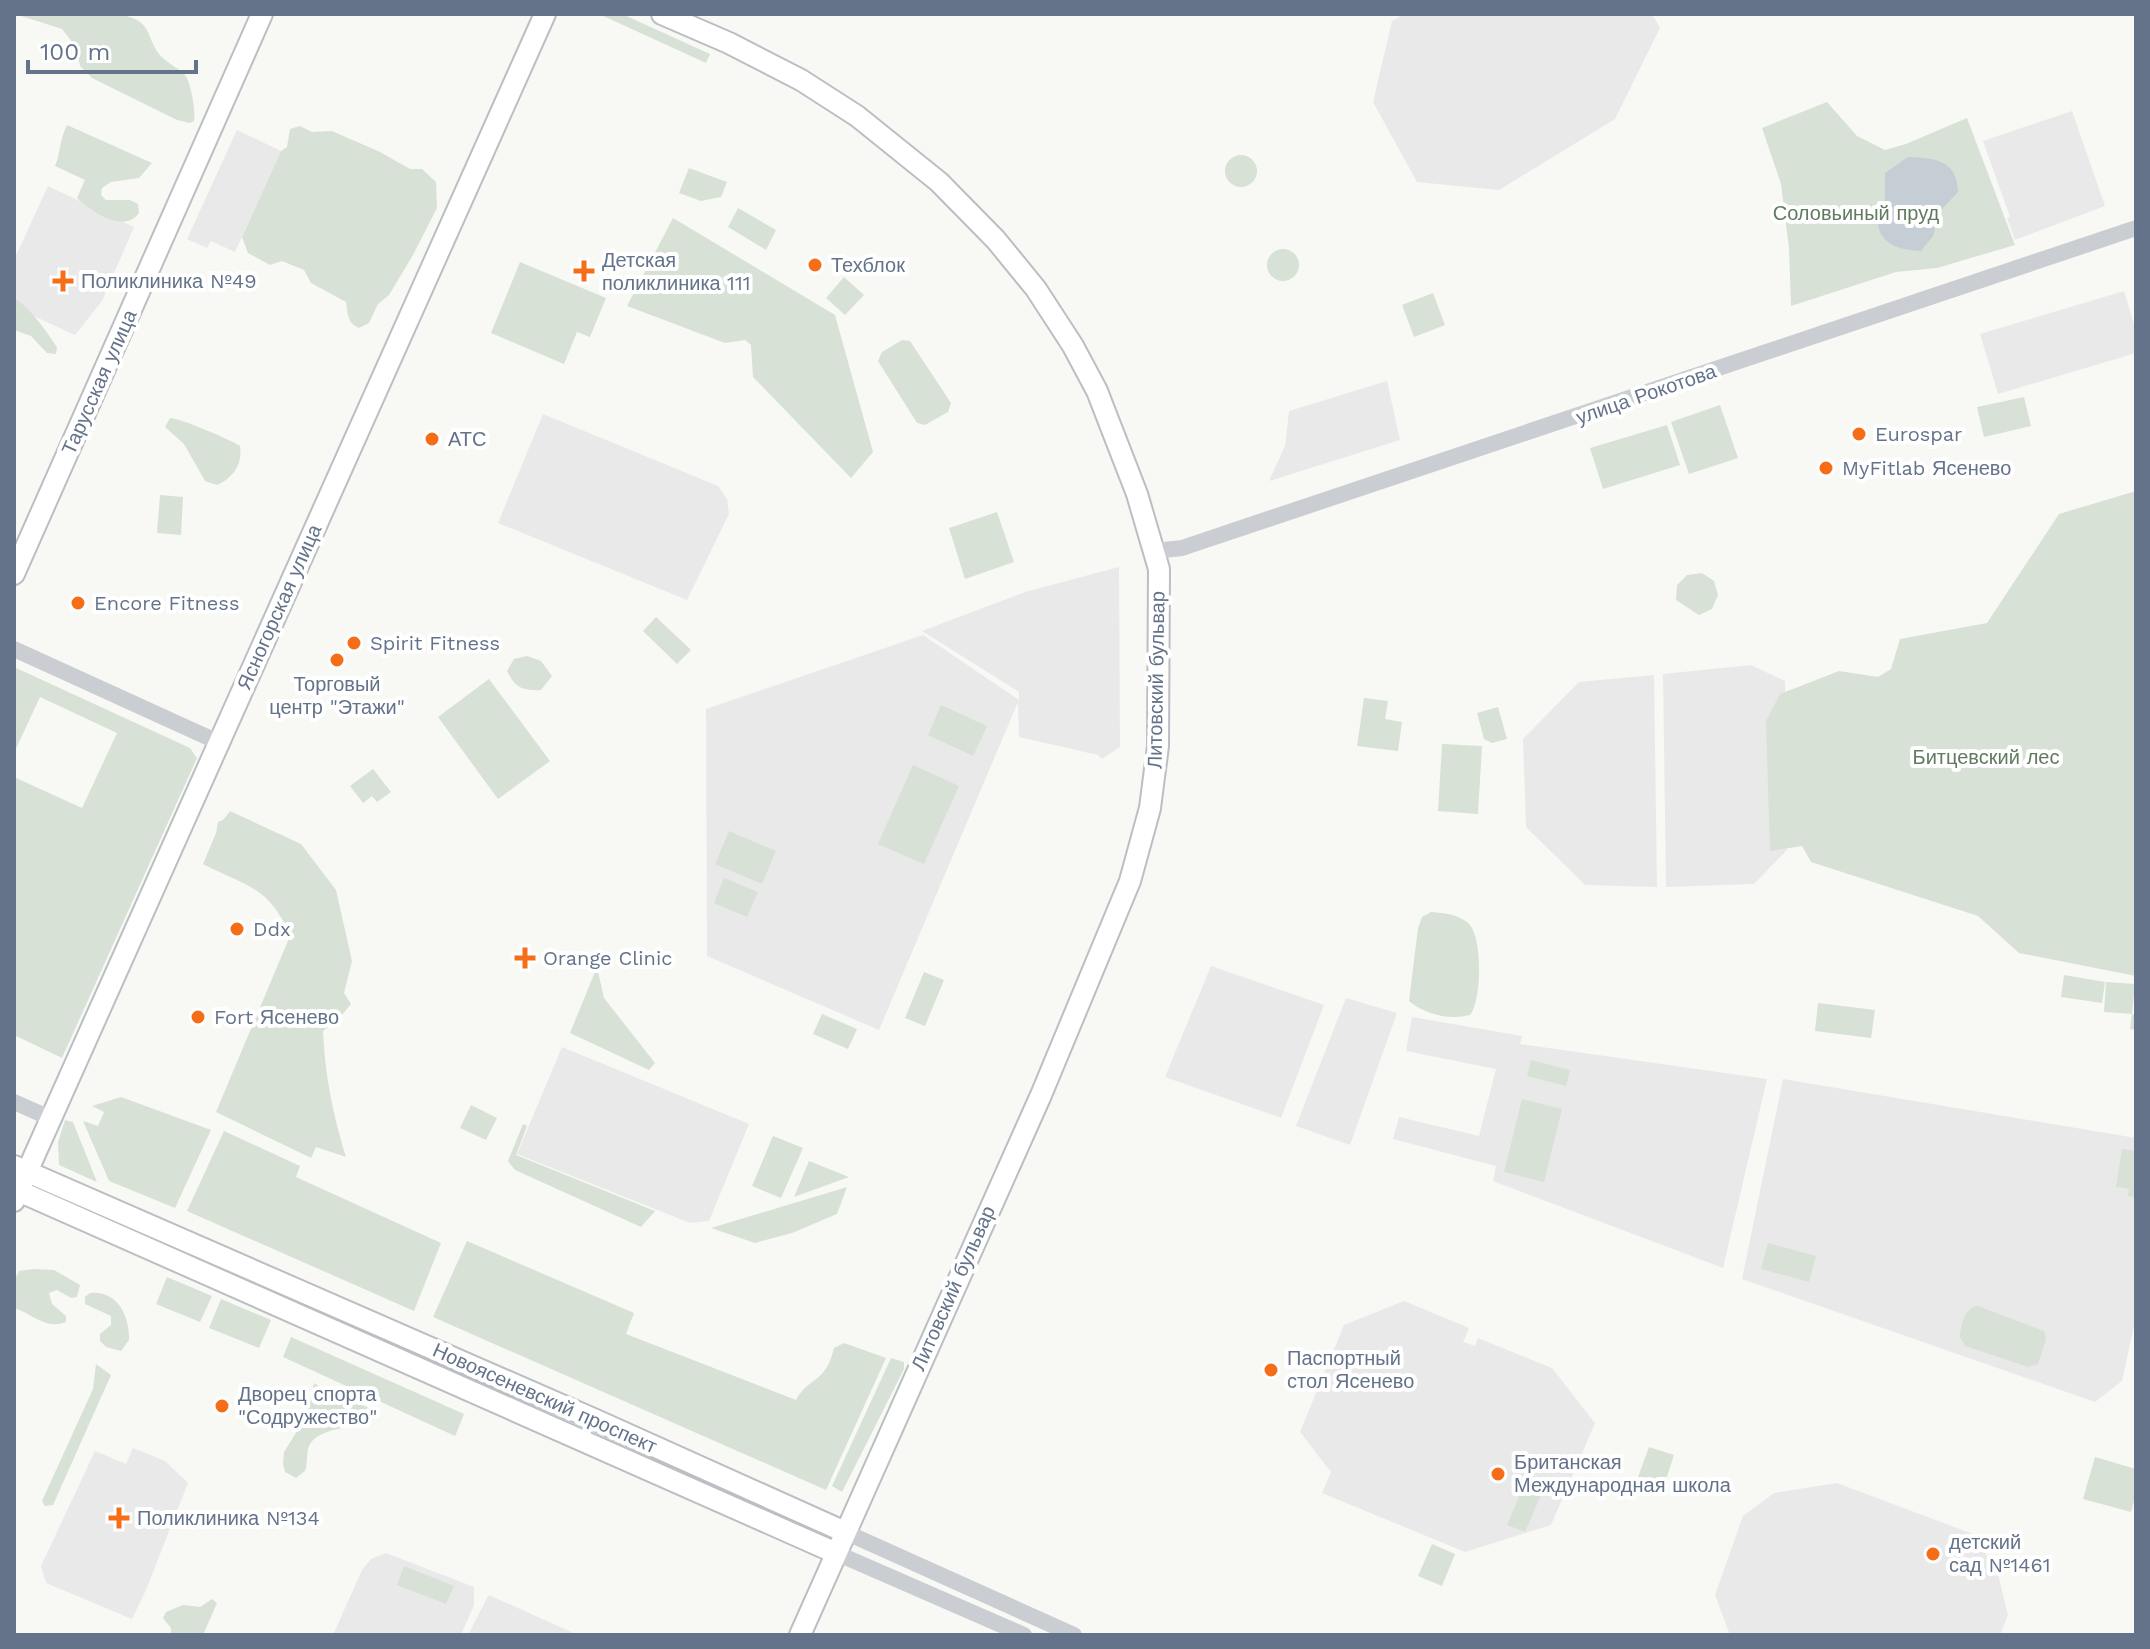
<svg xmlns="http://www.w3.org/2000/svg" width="2150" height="1649" font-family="'Work Sans',sans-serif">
<rect width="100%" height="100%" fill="#f8f9f5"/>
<path fill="#e9e9e9" d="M1404,14H1652L1660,28L1615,119L1499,190L1417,182L1373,102L1392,21Z
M2072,111L2105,206L2015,240L2007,218L2010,217L1983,141Z
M237,130L281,151L235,252L211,241L207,248L187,239Z
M48,186L134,227L102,301L75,335L14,307V260Z
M2124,291L2136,331V353L1998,394L1980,334Z
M1387,381L1400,440L1269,481L1285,446L1289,411Z
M543,414L718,486L727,499L729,514L687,600L498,523Z
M1119,567L1120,747L1102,759L1098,755L1019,737L1018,702L879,1030L707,956L706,709L923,635L1019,700V692L922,631L1025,592Z
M1751,665L1785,681L1787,850L1754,884L1666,887L1663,674Z
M1654,675L1657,887L1585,885L1526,827L1523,739L1579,682Z
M1211,966L1324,1005L1281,1118L1165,1077Z
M1346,998L1397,1013L1350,1145L1296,1126Z
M1412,1017L1522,1036L1520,1044L1767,1079L1723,1268L1493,1181L1496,1166L1393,1139L1399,1117L1479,1136L1496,1069L1406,1051Z
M562,1047L749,1124L709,1221L690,1223L517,1154Z
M1783,1079L2136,1138V1316L2122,1381L2095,1402L1742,1279Z
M1404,1301L1469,1328L1463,1342L1475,1346L1478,1338L1552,1368L1595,1423L1551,1525L1465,1552L1322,1493L1331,1472L1300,1432L1344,1325Z
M133,1448L165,1461L188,1483L146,1590L132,1619L46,1583L41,1566L95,1451L126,1464Z
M1837,1483L1973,1534L1998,1574L2008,1615L2000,1635H1730L1715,1595L1743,1516L1774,1493Z
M386,1553L474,1587V1605L461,1635H333L362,1570L371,1559Z
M488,1596H491L578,1635H468Z"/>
<path fill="#d8e1d6" d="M15,14H122C128,17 135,18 140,22C151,31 150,43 159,54C166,63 183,70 187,78C191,87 196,111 194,121L190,123L177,120L92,78L80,66L76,47L62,29Z
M599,14H622L710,54L706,63Z
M1827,102L1857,136L1885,150L1906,144L1967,118L2015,245L1937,268L1896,272L1791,306L1789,248L1781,184L1762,128Z
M67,125L152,163L139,178L111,182L102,188L101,195L106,200H130L138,204L139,213C124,234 92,212 77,198L85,180L55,166C61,152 59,141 67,125Z
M300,126L312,132L332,131L380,152L410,169H422L436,182L437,208L413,255L389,295L378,304L369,323L359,328C347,323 348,314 346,302L311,283L304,270L282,261L270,265L248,253L242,237L281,151L287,147L290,129Z
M1225 171a16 16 0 1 1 32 0a16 16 0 1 1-32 0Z
M689,168L727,182L721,197L701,201L679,193Z
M738,208L776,230L766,250L728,227Z
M673,218L835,315L873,452L851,478L753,377L751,345L745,340L725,343L627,306Z
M1267 265a16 16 0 1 1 32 0a16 16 0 1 1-32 0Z
M520,262L606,298L590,337L577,332L564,364L491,333Z
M844,277L864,295L845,315L826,298Z
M1433,293L1445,325L1414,337L1402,305Z
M14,298C30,307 46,331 57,347L56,354L47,353L31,336L14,330Z
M902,340L910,341L951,403L948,412L925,425L917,423L878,361L882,352Z
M2024,397L2031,426L1984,437L1977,407Z
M1720,405L1738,458L1689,474L1671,422Z
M170,418C180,418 229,439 240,446C243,464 233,478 217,485L205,481L184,444L165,427Z
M1667,425L1680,465L1603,489L1590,448Z
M2136,491V976L2019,953L1978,916L1811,862L1802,846L1770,851L1766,721L1780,694L1839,671L1878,677L1891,669L1900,639L1987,623L2059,514Z
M160,495L183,497L181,535L157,533Z
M997,512L1014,562L965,579L949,528Z
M1702,573L1714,581L1718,595L1712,609L1699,615L1676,600L1677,585L1687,575Z
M656,617L691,650L677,664L643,631Z
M527,656L541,661L552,676L541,690C523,691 515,688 507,671L514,659Z
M14,667L190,748L197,758L62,1058L14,1035V777L82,808L117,733L40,697L14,753Z
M489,679L550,761L498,799L438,717Z
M1364,698L1388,701L1385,719L1402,722L1398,751L1357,746Z
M941,705L987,726L973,756L928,735Z
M1498,707L1507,739L1492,743L1484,739L1477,713Z
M1442,744L1482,746L1478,814L1438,811Z
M913,765L959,786L924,864L878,844Z
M373,769L391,792L377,802L372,796L363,803L350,786Z
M230,811L301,844L336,890L352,961L344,993L351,1004L337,1021L323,1031C325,1076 333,1115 346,1157L316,1147L311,1158L216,1112L290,936C270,886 245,886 203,864L216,833L218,822L223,820Z
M729,831L776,851L762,884L715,864Z
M724,878L758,892L747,917L714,903Z
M1431,912C1443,913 1458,914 1468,923C1483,935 1482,1001 1470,1015C1449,1020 1426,1015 1409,1001L1418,928L1422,917Z
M597,967L604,998L655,1063L649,1070L570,1033Z
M924,972L944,980L925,1026L905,1018Z
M2064,975L2105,982L2102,1003L2061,997Z
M2106,982L2135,984L2132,1014L2136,1015V1030L2130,1029L2132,1014L2104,1012Z
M1818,1003L1875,1010L1871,1038L1815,1031Z
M822,1014L857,1029L848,1049L813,1034Z
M1531,1060L1570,1070L1566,1086L1527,1076Z
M121,1097L211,1130L175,1208L109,1181L83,1121L98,1126L104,1112L92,1106Z
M1522,1099L1562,1109L1544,1182L1504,1172Z
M471,1105L497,1118L486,1140L460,1128Z
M65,1120L73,1122L97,1182L59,1165L58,1142Z
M523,1124L527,1126L516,1155L655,1211L641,1227L515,1170L508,1161Z
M224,1131L300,1166L296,1177L441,1243L414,1311L187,1211Z
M773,1136L803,1148L781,1198L752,1186Z
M2122,1149L2136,1151V1197L2128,1196L2129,1189L2116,1187Z
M809,1161L849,1177L794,1197Z
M847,1187L837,1214L792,1233L755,1243L711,1228Z
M467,1241L634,1313L626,1334L796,1400C809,1376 825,1385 834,1348L844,1343L886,1358L826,1490L433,1317Z
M1768,1243L1816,1256L1809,1282L1761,1269Z
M34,1269L54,1270L80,1285L77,1297L71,1298L57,1290L49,1293L52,1304L66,1316V1322C45,1330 33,1314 14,1308V1281L19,1271Z
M167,1277L212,1296L200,1322L156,1304Z
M90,1293C117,1290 130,1316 129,1340L121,1351L106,1347L100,1341V1334L111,1325V1316L85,1304V1297Z
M221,1299L271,1320L259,1348L209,1328Z
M1978,1306L2044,1331L2046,1339L2038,1364L2028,1367L1965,1346L1960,1337C1961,1324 1964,1308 1978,1306Z
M291,1337L464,1414L456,1434L455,1436L283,1357Z
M891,1358L904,1362V1369L842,1492L832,1486Z
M96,1364L111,1375L53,1505L45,1506L42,1501L93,1389Z
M314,1383L337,1398L368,1407L373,1420C357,1428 317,1427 309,1446C306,1453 308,1463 305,1471L296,1478L285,1472L283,1464L284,1452L307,1415Z
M1649,1447L1674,1455L1664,1486L1638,1477Z
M2095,1457L2136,1469V1494L2131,1512L2083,1499Z
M1526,1480L1544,1488L1525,1532L1507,1525Z
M1432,1544L1455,1554L1442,1586L1418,1576Z
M404,1566L454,1586L446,1604L397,1585Z
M212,1599L217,1603L203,1635H171V1628L163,1618L166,1612L183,1605L200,1607Z"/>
<path fill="#c6ced5" d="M1908,157C1936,158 1957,160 1958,192L1940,211L1933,236L1921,251C1902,250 1883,246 1878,226L1885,201V173Z"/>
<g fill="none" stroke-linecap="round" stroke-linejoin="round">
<defs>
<path id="major" d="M662,14L729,43L801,80L857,116L939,182L996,240L1036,289L1073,346L1097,391L1137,494L1159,569L1158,746L1150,808L1130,881L1041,1095L800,1635
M14,574L262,14
M14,1166L598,1421L845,1532
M14,1189L836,1553
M14,1201L545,14"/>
</defs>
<use href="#major" stroke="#bbbec3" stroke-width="24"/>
<path stroke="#cacdd1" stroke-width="16" d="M1155,551L1182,548L2136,228
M14,649L218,742
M14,1102L50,1118
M845,1532L1074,1635
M836,1553L1024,1635"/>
<use href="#major" stroke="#fff" stroke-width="20"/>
</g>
<g fill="#f66d18" stroke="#fff" stroke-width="3">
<circle cx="815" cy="265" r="8"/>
<path d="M580 259h8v8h8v8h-8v8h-8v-8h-8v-8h8z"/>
<path d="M59 269h8v8h8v8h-8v8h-8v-8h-8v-8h8z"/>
<circle cx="1859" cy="434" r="8"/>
<circle cx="432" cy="439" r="8"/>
<circle cx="1826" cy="468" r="8"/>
<circle cx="78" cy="603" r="8"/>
<circle cx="354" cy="643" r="8"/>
<circle cx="337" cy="660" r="8"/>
<circle cx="237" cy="929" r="8"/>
<path d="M521 946h8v8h8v8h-8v8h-8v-8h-8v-8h8z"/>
<circle cx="198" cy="1017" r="8"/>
<circle cx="1271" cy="1370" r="8"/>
<circle cx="222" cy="1406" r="8"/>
<circle cx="1498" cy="1474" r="8"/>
<path d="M115 1506h8v8h8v8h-8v8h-8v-8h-8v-8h8z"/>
<circle cx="1933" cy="1554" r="8"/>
</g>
<g text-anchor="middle" stroke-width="8" stroke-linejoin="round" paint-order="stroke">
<g font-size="20" fill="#617a60" stroke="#fff">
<text x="1856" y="220">Соловьиный пруд</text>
<text x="1986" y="764">Битцевский лес</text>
</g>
<g font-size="20" fill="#64738a" stroke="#fff" text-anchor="start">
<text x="602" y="267">Детская<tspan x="602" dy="23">поликлиника 111</tspan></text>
<text x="831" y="272">Техблок</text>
<text x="81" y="288">Поликлиника №49</text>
<text x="1875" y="441">Eurospar</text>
<text x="448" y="446">АТС</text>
<text x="1842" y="475">MyFitlab Ясенево</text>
<text x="94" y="610">Encore Fitness</text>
<text x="370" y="650">Spirit Fitness</text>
<text x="337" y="691" text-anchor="middle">Торговый<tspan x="337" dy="23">центр "Этажи"</tspan></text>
<text x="253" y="936">Ddx</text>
<text x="543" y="965">Orange Clinic</text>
<text x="214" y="1024">Fort Ясенево</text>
<text x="1287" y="1365">Паспортный<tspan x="1287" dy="23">стол Ясенево</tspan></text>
<text x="238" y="1401">Дворец спорта<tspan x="238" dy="23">"Содружество"</tspan></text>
<text x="1514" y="1469">Британская<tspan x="1514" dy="23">Международная школа</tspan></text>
<text x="137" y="1525">Поликлиника №134</text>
<text x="1949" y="1549">детский<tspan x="1949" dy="23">сад №1461</tspan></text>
</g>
<g font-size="20" fill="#64738a" stroke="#fff">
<text transform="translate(99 382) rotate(-66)" y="7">Тарусская улица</text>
<text transform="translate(1646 394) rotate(-19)" y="7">улица Рокотова</text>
<text transform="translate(279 607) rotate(-66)" y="7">Ясногорская улица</text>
<text transform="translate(1156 680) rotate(-89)" y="7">Литовский бульвар</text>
<text transform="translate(953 1288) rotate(-66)" y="7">Литовский бульвар</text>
<text transform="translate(545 1398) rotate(24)" y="7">Новоясеневский проспект</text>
</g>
</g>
<rect width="2150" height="1649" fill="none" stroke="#64738a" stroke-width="32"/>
<path d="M28 60v12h168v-12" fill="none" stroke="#64738a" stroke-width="4"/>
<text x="40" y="60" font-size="24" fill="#64738a" stroke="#ffffff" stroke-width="6" paint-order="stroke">100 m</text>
</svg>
